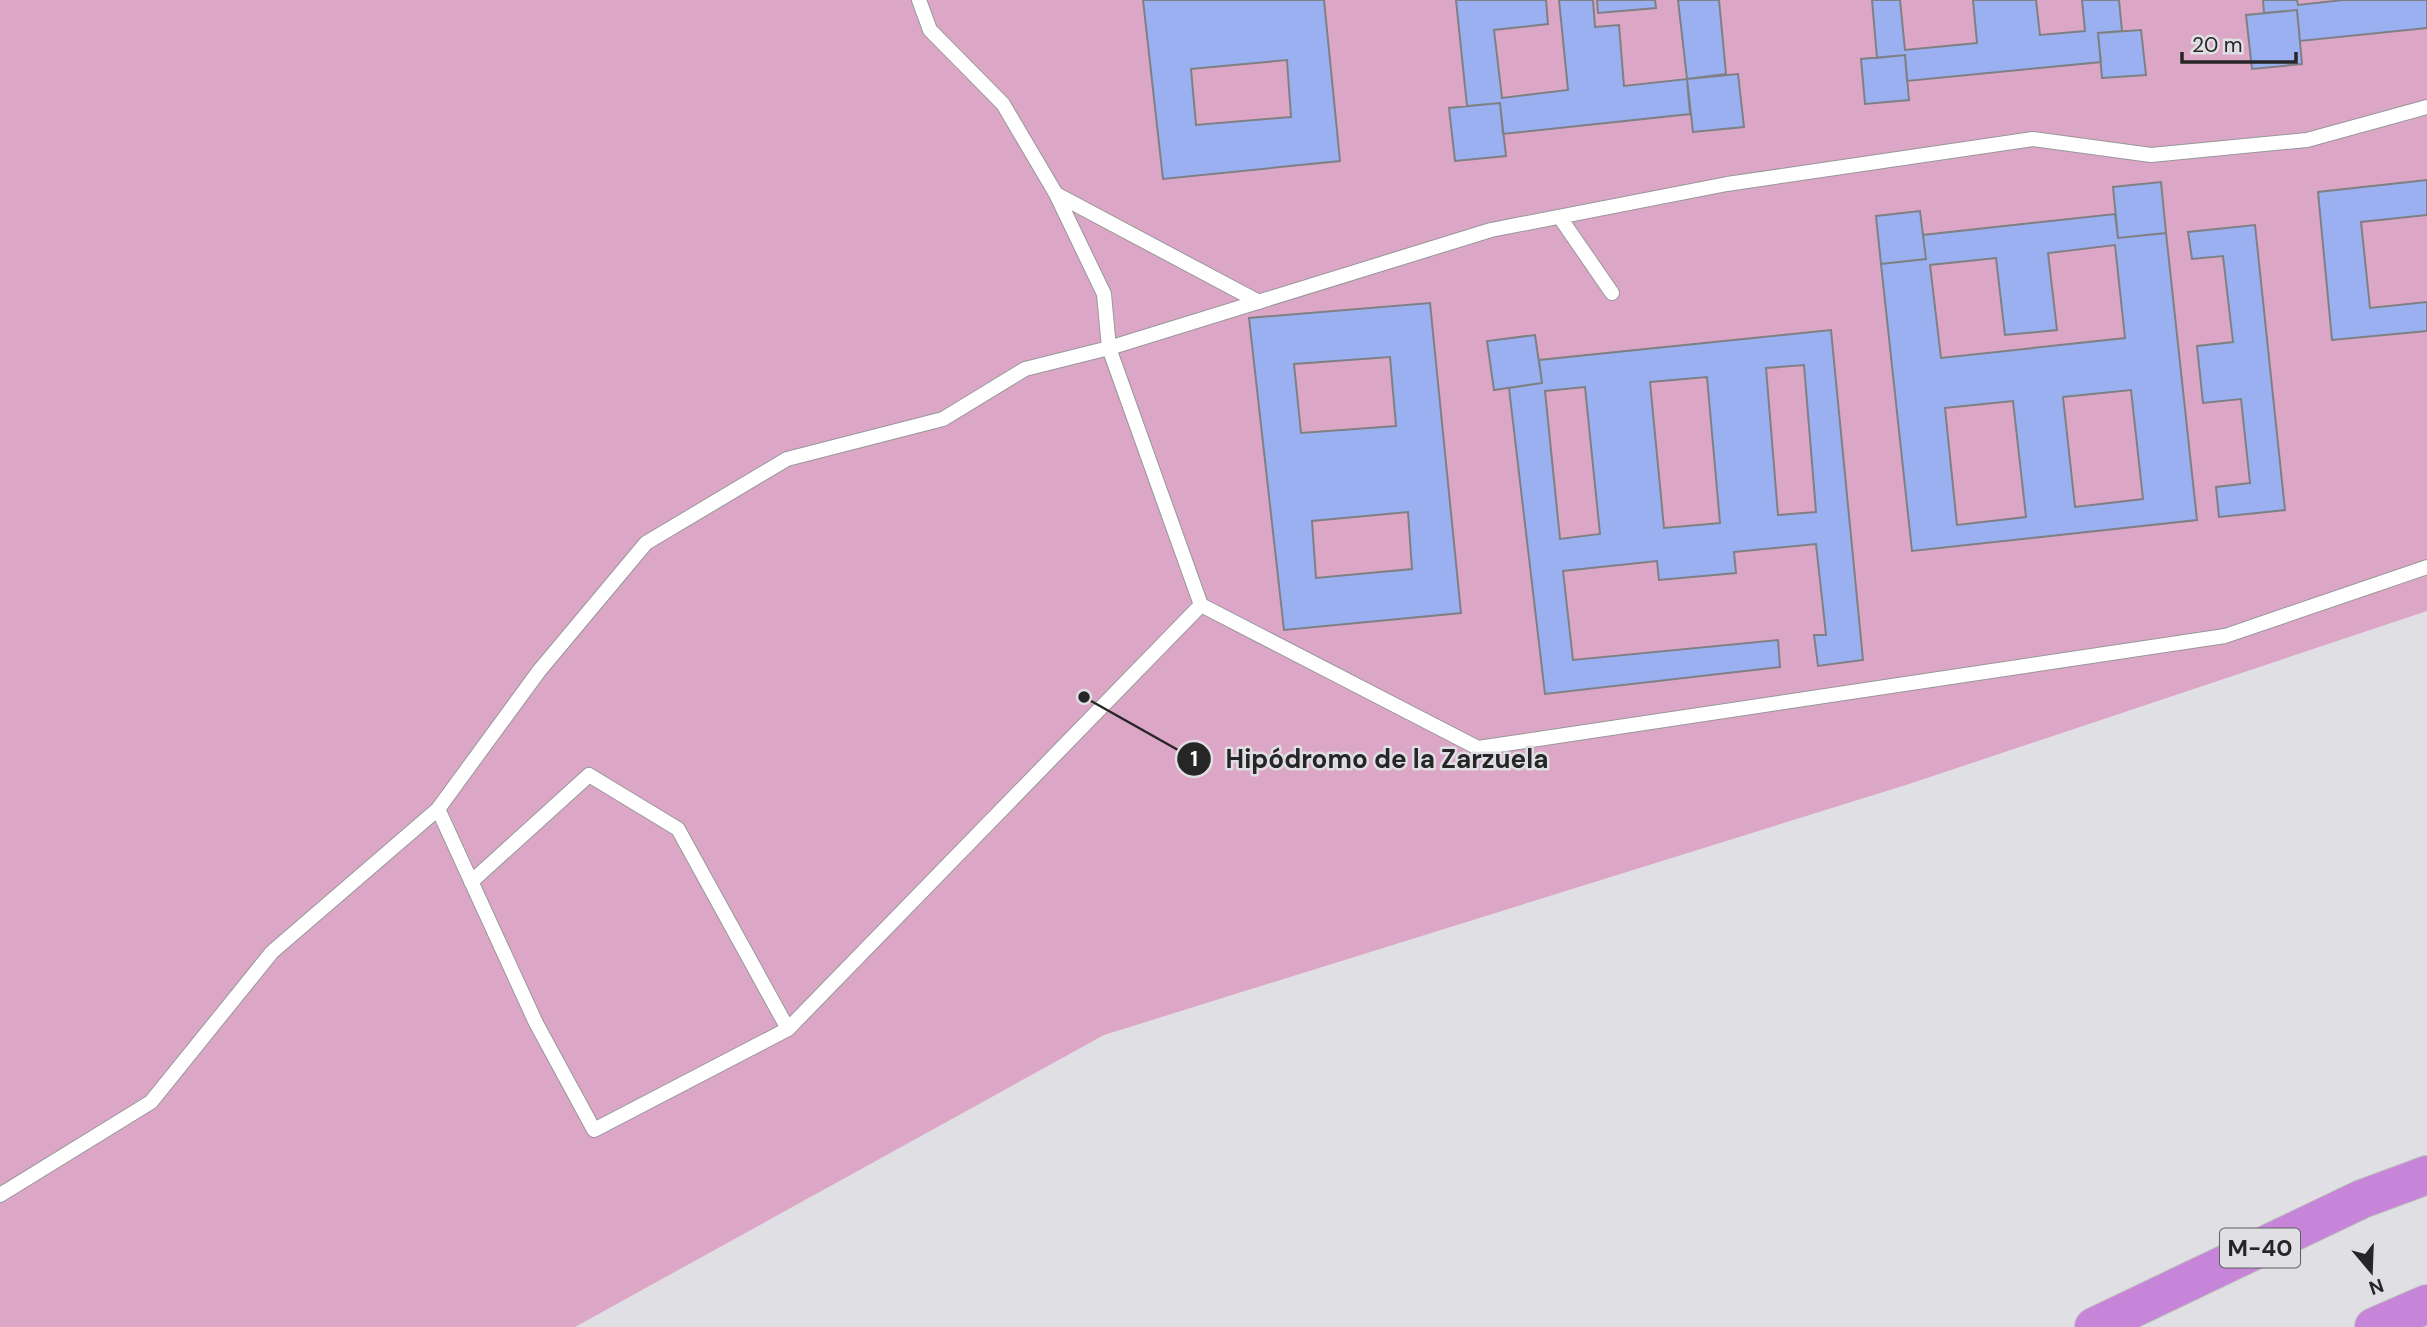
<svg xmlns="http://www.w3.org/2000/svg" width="2427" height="1327" font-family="'DM Sans',sans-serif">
<rect width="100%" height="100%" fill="#e0dfe3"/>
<path fill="#dca7c6" d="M0,0H2427V611L1909,784L1104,1035L575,1327H0Z"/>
<path fill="#9bb0f0" stroke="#7f8084" stroke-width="2" fill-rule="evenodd" d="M1143,0H1324L1340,161L1163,179ZM1287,60L1291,117L1196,125L1191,69Z
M1456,0H1546L1548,24L1494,30L1502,98L1568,90L1559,0H1593L1595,27L1619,25L1624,86L1687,79L1690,114L1503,134L1500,103L1467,106Z
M1597,0H1655L1656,8L1598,13Z
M1678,0H1719L1726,74L1687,79Z
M1872,0H1900L1905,50L1977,43L1973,0H2036L2040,35L2085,31L2082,0H2119L2122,31L2098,33L2101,62L1907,81L1905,55L1877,58Z
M2263,0H2297L2298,5L2343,0H2427V28L2300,41L2297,10L2264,13Z
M2297,10L2302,64L2252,69L2246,15Z
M2141,30L2146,75L2102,78L2098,33Z
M1905,55L1909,100L1865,104L1861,59Z
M1738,74L1744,127L1693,132L1687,79Z
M1500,103L1506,156L1455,161L1449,108Z
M2427,180V215L2361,222L2370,308L2427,302V331L2332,340L2318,192Z
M2161,182L2166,233L2118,238L2113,187Z
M1920,211L1926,259L1881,264L1876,216Z
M2115,214L2118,238L2166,233L2197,520L1912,551L1881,264L1926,259L1923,235ZM2115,245L2125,338L1941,358L1930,265L1996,258L2005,335L2057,330L2048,253ZM2131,390L2143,499L2075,507L2063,397ZM2013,401L2026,517L1957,525L1945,408Z
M2255,225L2285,510L2219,517L2216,487L2250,483L2241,399L2203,403L2197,346L2233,342L2223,256L2192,259L2188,232Z
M1430,303L1461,613L1284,630L1249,318ZM1390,357L1396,426L1301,433L1294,364ZM1408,512L1412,569L1316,578L1312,521Z
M1831,330L1863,660L1818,666L1814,635H1826L1816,544L1734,552L1736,573L1659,580L1657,561L1563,571L1573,660L1778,640L1780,667L1545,694L1509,388L1542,383L1539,360ZM1804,365L1816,512L1778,515L1766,368ZM1707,377L1720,523L1664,528L1650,382ZM1585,387L1600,534L1560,539L1545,391Z
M1535,335L1542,383L1494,390L1487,341Z"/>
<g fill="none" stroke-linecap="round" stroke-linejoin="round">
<defs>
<path id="service" d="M919,0L930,30L1003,104L1056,194L1104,294L1109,348L1201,605
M1056,194L1259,302
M1561,219L1612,293
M438,809L536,1023L594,1130L788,1029L1201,605L1478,748L2225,636L2427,567
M471,882L589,775L678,829L788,1029
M0,1195L151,1102L272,952L438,809L539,671L646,543L787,459L943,419L1025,369L1109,348L1491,230L1727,184L2033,139L2151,155L2307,140L2427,107"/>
<path id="motorway" d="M2094,1327L2362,1199L2427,1175
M2374,1327L2427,1304"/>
</defs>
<use href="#service" stroke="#97979b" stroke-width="16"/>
<use href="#motorway" stroke="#bebebe" stroke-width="40"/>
<use href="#service" stroke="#fff" stroke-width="14"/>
<use href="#motorway" stroke="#c685d8" stroke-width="38"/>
</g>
<g text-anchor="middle" stroke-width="5" stroke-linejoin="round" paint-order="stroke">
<rect fill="#e0dfe3" stroke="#5e5e5f" stroke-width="2" x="2220" y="1228.5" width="80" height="39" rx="5"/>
<g font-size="23" font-weight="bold" fill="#262627">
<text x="2260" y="1256">M-40</text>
</g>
</g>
<path fill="none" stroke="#262627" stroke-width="2.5" d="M1084 697L1194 759"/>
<g fill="#262627" stroke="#e0dfe3" stroke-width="2.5">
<circle cx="1084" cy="697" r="7"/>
<circle cx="1194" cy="759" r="18"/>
</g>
<g font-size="21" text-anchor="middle" font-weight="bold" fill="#fff">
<text x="1194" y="766">1</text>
</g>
<g font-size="26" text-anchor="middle" font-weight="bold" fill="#262627" stroke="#e0dfe3" stroke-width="5" stroke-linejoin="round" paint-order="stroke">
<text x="1387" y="768">Hipódromo de la Zarzuela</text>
</g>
<g transform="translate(2371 1271) rotate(161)" stroke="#e0dfe3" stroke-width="5" paint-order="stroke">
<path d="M0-5L12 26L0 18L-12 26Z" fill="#262627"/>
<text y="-10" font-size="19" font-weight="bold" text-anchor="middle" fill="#262627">N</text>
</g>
<path d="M2182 52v10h114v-10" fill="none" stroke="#262627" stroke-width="3.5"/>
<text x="2192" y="52" font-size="21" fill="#262627" stroke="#e0dfe3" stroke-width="5" paint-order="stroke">20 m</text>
</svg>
